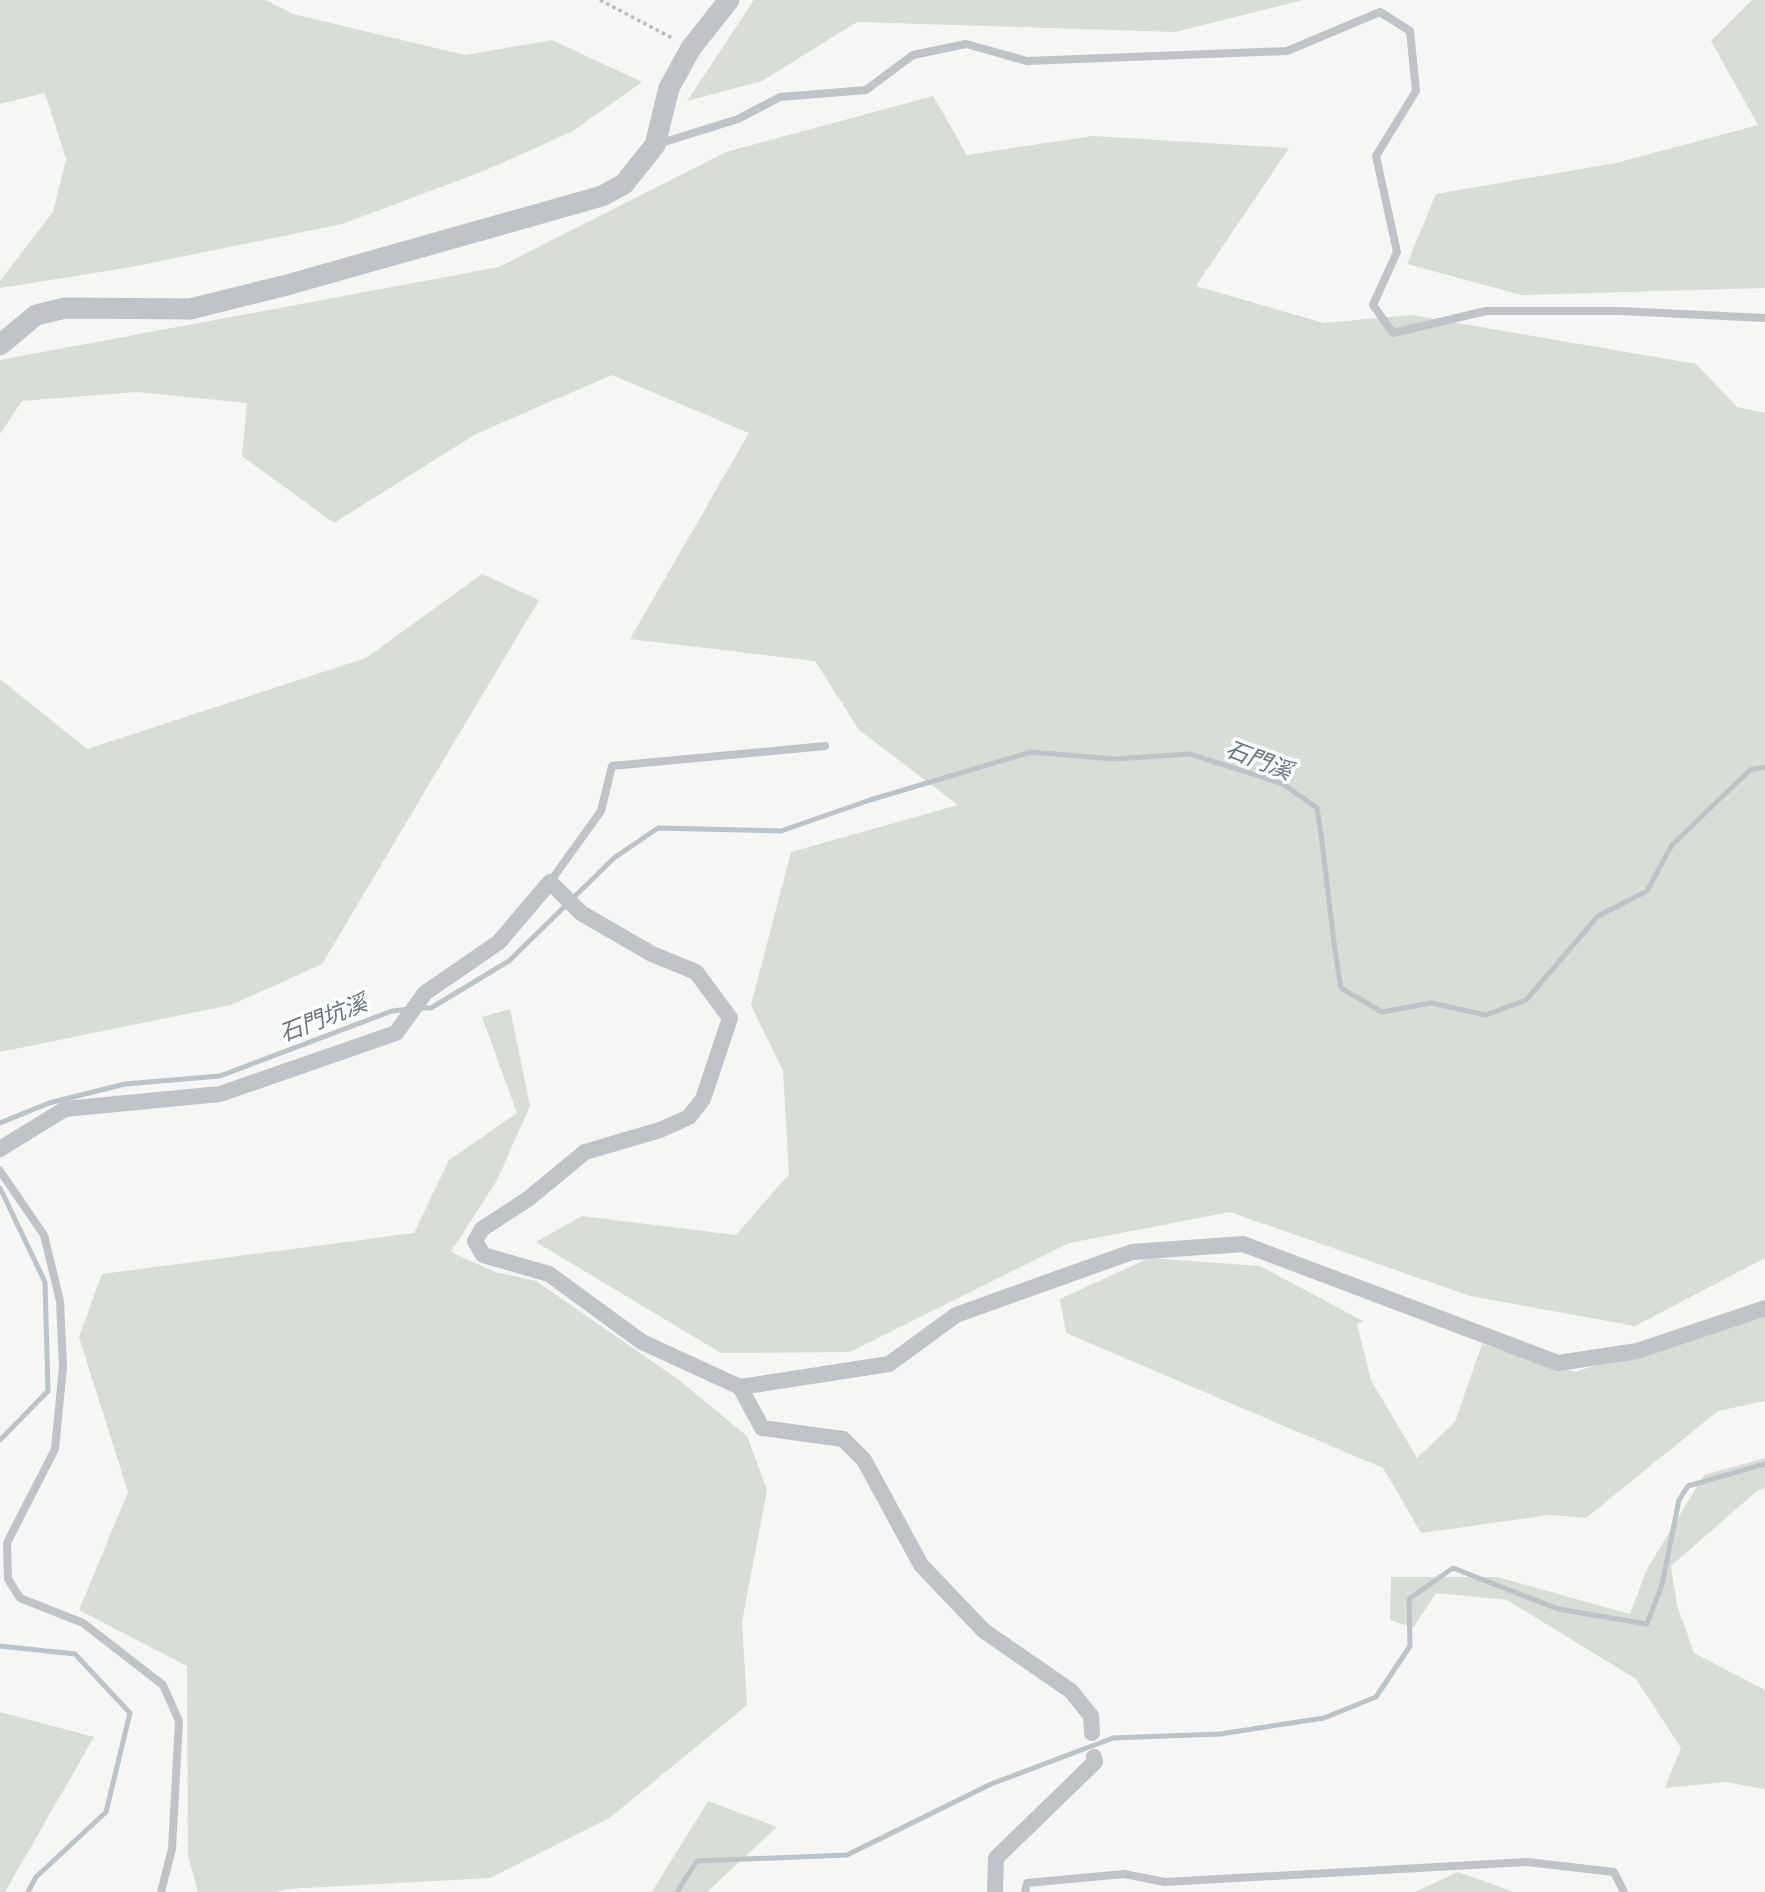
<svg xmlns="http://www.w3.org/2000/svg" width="1765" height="1892" font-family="'IBM Plex Sans','Noto Sans TC',sans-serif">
<rect width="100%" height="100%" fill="#f6f7f4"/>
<path fill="#d8ddd5" d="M0,0H266L293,14L465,55L552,40L642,82L573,131L486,170L342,224L132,267L0,288V281L53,212L66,159L45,93L0,104Z
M754,0H1303L1175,32L857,22L762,81L687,101Z
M1752,0H1765V288L1521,295L1407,264L1436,194L1616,163L1758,125L1711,41Z
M933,96L967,155L1093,136L1289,148L1196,286L1324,323L1411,315L1696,364L1737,407L1765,413V1258L1635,1326L1470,1296L1230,1212L1069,1243L850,1352L721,1353L536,1242L582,1216L736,1235L789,1174L783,1071L751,1005L791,852L958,805L859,730L815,661L630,639L749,433L612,375L476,434L334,523L242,456L247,403L137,392L22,401L0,434V360L499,267L726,152Z
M482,574L539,600L322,964L231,1005L0,1052V679L87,749L366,658Z
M510,1009L530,1106L497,1180L451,1252L495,1272L536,1281L679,1380L747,1436L767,1490L742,1622L747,1705L611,1817L490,1878L286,1889L276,1892H198L188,1856L187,1666L79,1610L128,1492L79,1337L102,1274L414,1233L449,1160L517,1113L482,1017Z
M1149,1258L1260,1266L1363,1321L1357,1324L1371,1380L1417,1458L1455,1422L1482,1344L1575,1372L1765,1309V1401L1718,1411L1586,1518L1550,1515L1421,1533L1383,1468L1066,1333L1060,1299Z
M1765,1458V1488L1757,1491L1671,1566L1677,1605L1694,1653L1765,1690V1789L1725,1782L1665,1788L1681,1748L1636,1679L1507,1600L1436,1593L1413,1628L1390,1620L1391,1577H1497L1630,1614L1647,1569L1704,1475Z
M0,1712L94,1737L5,1892H0Z
M708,1801L777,1827L707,1892H652Z
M1458,1872L1514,1892H1415Z"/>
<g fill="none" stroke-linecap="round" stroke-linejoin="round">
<path stroke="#bbc4c9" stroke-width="5" d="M419,1008H431L509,961L614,858L658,828L781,831L870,800L1031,752L1114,759L1190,754L1283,784L1317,808C1327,868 1330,928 1341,988L1382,1012L1431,1003L1486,1015L1526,1000L1598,916L1647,891L1672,845L1750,770L1765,767
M0,1123L49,1103L125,1084L220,1076L392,1011L409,1009
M0,1188L45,1282L48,1391L0,1440
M0,1646L75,1654L130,1713L106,1812L36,1877L28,1892
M677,1892L697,1861L847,1855L991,1784L1113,1738L1220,1734L1324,1718L1376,1697L1410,1646L1409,1599L1453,1568L1558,1609L1647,1624L1662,1585L1679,1500L1688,1486L1765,1464"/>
<path stroke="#babcbf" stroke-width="3.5" stroke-dasharray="3.5 3.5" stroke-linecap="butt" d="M600,0L674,39"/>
<path stroke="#c0c3c7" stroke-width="8" d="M658,144L738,119L780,97L866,90L913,55L966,44L1027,61L1287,51L1380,12L1410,31L1416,91L1376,156L1397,252L1373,305L1393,333L1486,311H1620L1765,318
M550,882L601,811L612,766L825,746
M0,1171L44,1235L60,1301L63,1367L55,1449L7,1543L8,1579L20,1598L83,1623L163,1685L179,1721L172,1849L161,1892
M1025,1892L1027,1883L1124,1874L1165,1882L1527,1862L1614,1872L1624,1892"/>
<path stroke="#c0c3c7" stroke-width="16" d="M0,1149L65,1109L220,1094L396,1033L425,993L499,942L550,882L581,913L652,954L696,972L730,1018L703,1099L689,1117L660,1130L585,1152L528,1199L482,1229L475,1241L483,1255L549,1274L642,1342L740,1387L889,1364L956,1315L1132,1252L1243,1244L1558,1363L1637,1351L1765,1308
M740,1387L762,1428L843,1439L864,1460L921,1565L984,1631L1071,1691L1091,1716L1092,1733
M995,1892L996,1858L1095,1762L1094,1757"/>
<path stroke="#c0c3c7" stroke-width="21" d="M0,345L36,315L65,308L190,309L287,285L602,196L624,184L655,145L669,88L691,48L729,0"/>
</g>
<g text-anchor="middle" stroke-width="7" stroke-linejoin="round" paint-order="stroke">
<g font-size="23" font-style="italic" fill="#64767f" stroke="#fff">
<text transform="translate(1259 760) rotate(21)" y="8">石門溪</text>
<text transform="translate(323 1018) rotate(-21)" y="8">石門坑溪</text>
</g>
</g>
</svg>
